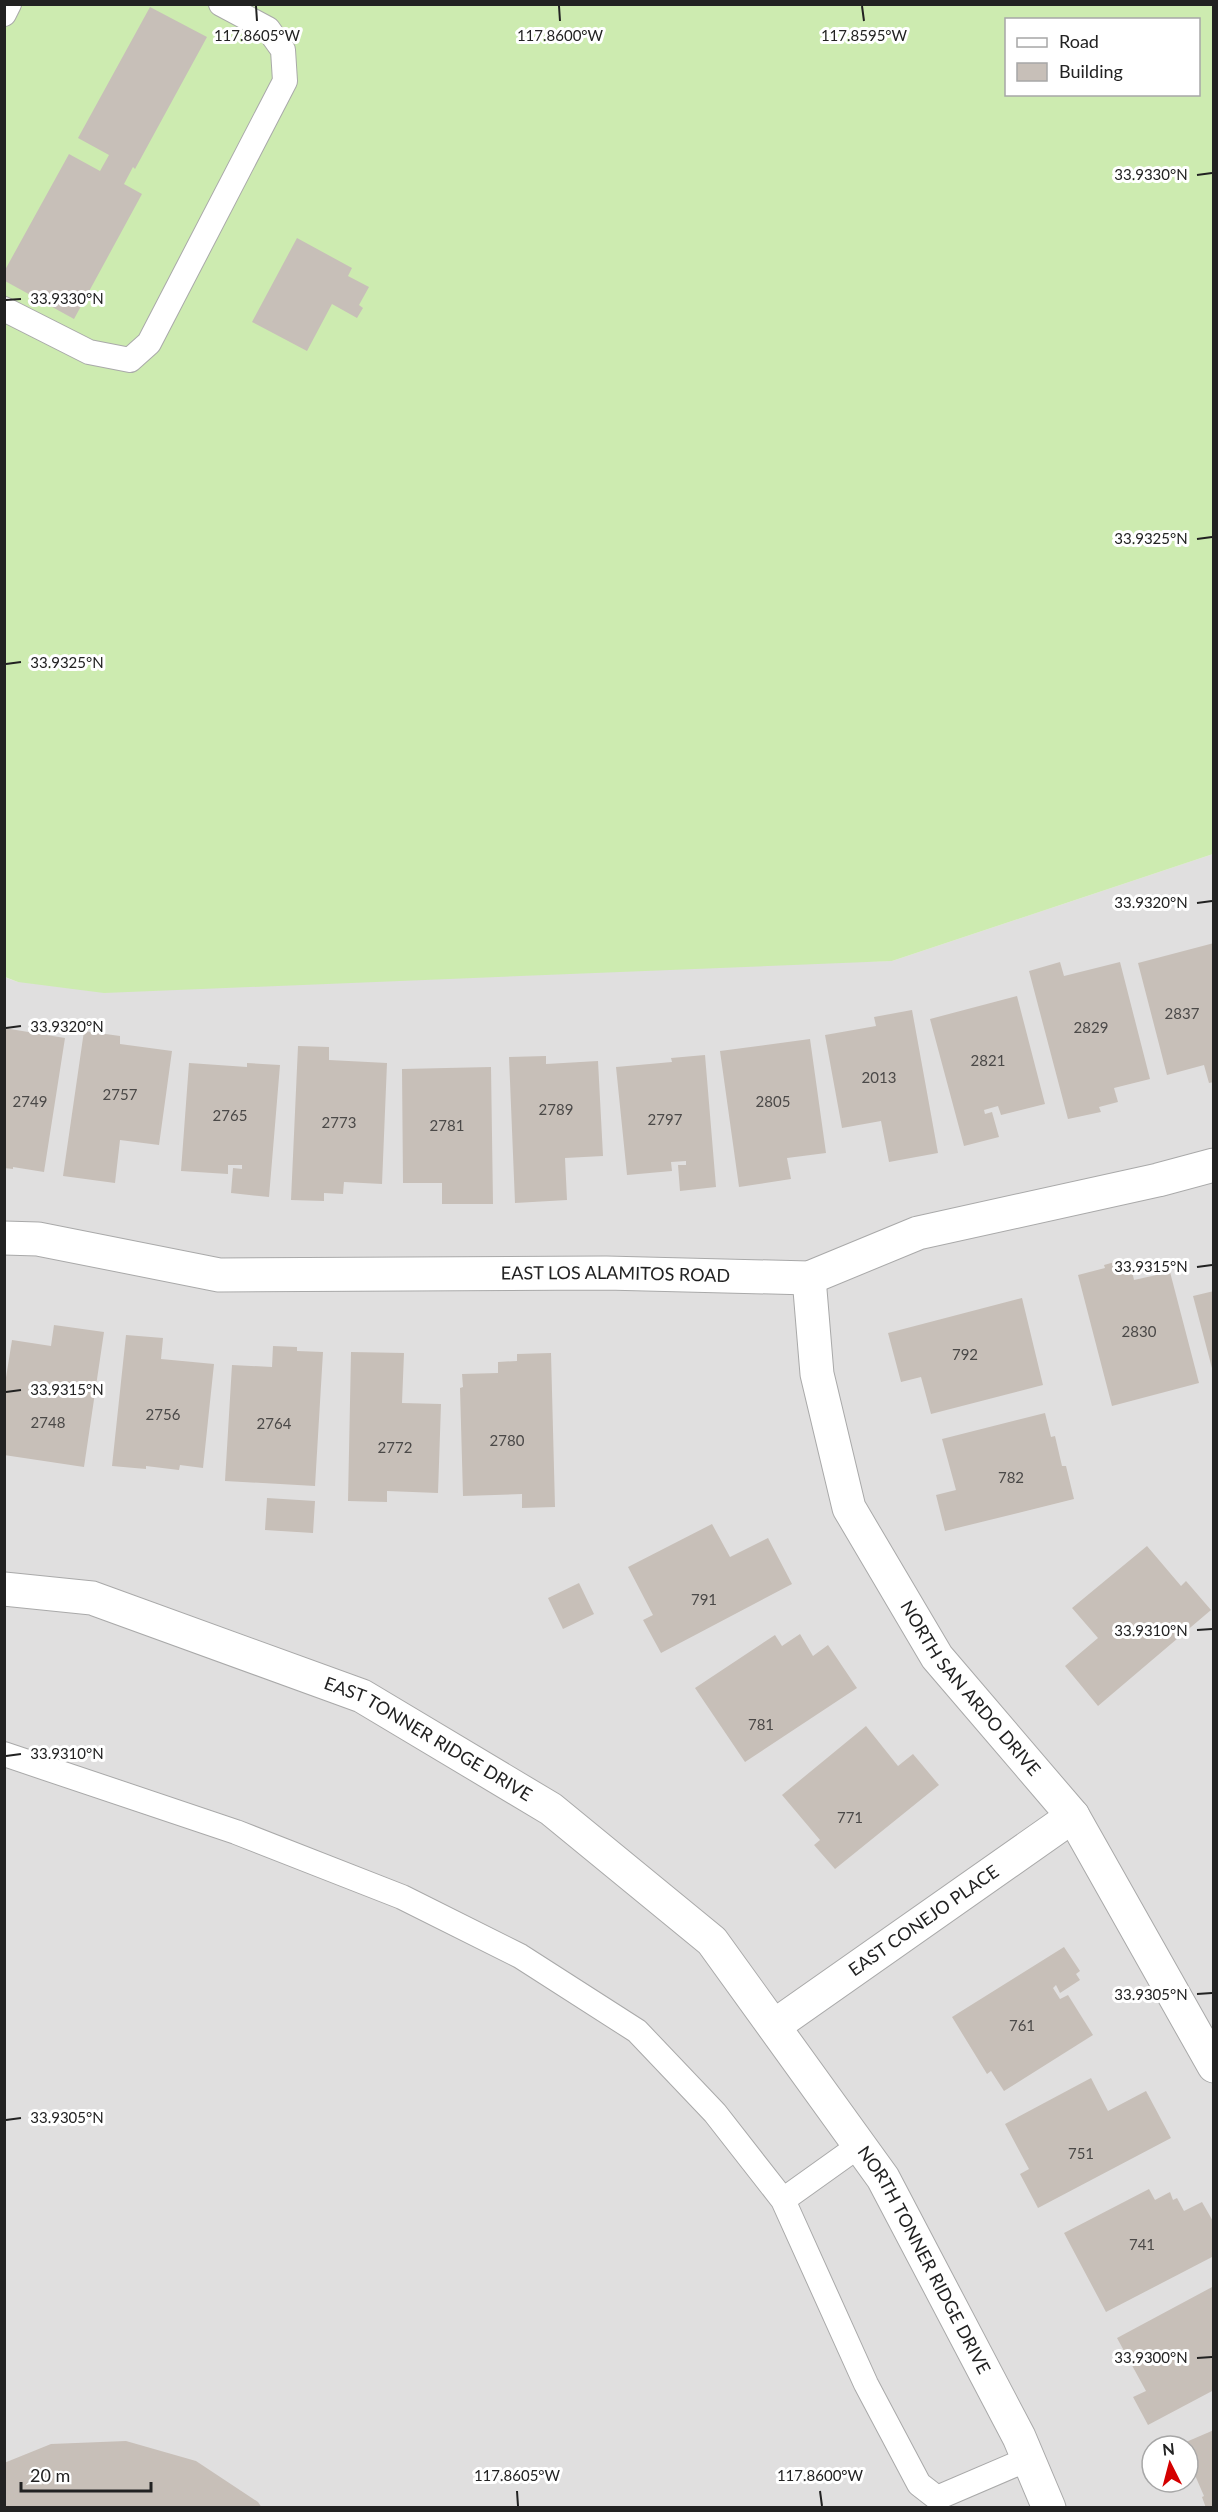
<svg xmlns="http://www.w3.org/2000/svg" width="1218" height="2512" font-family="Lato,sans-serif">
<rect width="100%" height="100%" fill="#f2efe9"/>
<path fill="#e0dfdf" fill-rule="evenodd" d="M1213,854V2507H5L4,977L18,982L892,961ZM1152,2446H1188V2482H1152Z"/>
<path fill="#cdebb0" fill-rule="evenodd" d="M4,5H1213V854L892,961L104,993L18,982L5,977ZM1006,20H1198V94H1006Z"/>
<path fill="#c7bfb8" d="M150,7L207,37L135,169L133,167L124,184L142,194L74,319L5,281V270L69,154L100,171L109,155L78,138Z
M297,238L352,268L348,276L369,287L359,305L363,308L357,318L332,304L307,351L252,322Z
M1214,943V1082L1209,1083L1204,1065L1167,1075L1138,963Z
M1060,962L1064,976L1120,962L1150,1079L1114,1088L1118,1102L1099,1107L1101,1112L1068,1119L1029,971Z
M1017,996L1045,1104L1001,1115L998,1106L984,1110L985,1114L992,1112L999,1137L964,1146L930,1019Z
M912,1010L938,1153L889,1162L881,1121L842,1128L825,1035L876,1026L874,1017Z
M4,1028L65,1038L44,1172L13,1167V1169L4,1168Z
M84,1031L120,1036V1044L172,1051L159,1145L120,1140L115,1183L63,1176Z
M810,1039L826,1153L787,1158L791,1179L739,1187L720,1051Z
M298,1046L329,1047V1060L387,1063L382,1184L344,1182L343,1194L324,1193V1201L291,1200Z
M705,1055L716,1187L680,1191L678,1165H686V1161L671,1162L672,1171L627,1175L616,1067L672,1062L671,1058Z
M546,1056V1064L598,1061L603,1156L565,1158L567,1200L515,1203L509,1057Z
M189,1063L247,1067V1063L280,1065L269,1197L231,1193L233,1168L242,1169V1165H228V1174L181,1171Z
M491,1067L493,1204H442V1183H403L402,1069Z
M1129,1258L1134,1280L1170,1272L1199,1383L1112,1406L1078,1275L1105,1268L1104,1265Z
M1214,1291V1372H1213L1193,1296Z
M1022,1298L1043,1385L931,1414L921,1377L901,1382L888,1333Z
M54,1325L104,1332L84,1467L4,1455V1390L12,1340L51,1346Z
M126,1335L163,1338L161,1359L214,1364L203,1468L180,1465L179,1470L146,1466V1469L112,1466Z
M273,1346L297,1347V1351L323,1352L315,1486L225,1481L232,1365L272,1367Z
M351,1352L404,1353L402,1403L441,1404L438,1493L387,1491V1502L348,1501Z
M551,1353L555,1507L522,1508V1494L463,1496L460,1388L463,1387L462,1374L498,1373V1362L517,1361V1354Z
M1045,1413L1051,1437L1055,1436L1062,1466H1066L1074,1499L945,1531L936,1495L956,1490L942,1439Z
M267,1498L315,1501L313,1533L265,1530Z
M712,1524L730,1557L768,1538L792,1584L661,1653L643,1620L653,1615L628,1567Z
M1147,1546L1181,1586L1186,1581L1211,1610L1098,1706L1065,1666L1098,1638L1072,1608Z
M579,1583L594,1614L563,1629L548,1598Z
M800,1634L813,1656L828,1645L857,1688L745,1762L695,1688L775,1635L782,1646Z
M866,1726L898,1766L913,1754L939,1785L835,1869L814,1845L820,1840L782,1795Z
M1064,1947L1080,1971L1076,1974L1080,1980L1060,1993L1056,1985L1053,1988L1060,1999L1068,1995L1093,2035L1004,2091L991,2071L987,2074L952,2017Z
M1091,2078L1108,2111L1146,2091L1171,2138L1038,2208L1020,2174L1029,2169L1005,2124Z
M1149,2189L1155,2200L1170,2192L1173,2200L1177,2198L1184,2211L1202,2202L1214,2223V2256L1106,2312L1064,2233Z
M1214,2286V2390L1148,2425L1133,2397L1146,2391L1117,2338Z
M1214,2430V2508H1206L1202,2497L1204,2496L1191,2466L1196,2464L1186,2442Z
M126,2441L196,2461L258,2502L262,2508H4V2463L51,2444Z"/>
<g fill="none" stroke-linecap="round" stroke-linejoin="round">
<defs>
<path id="lane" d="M4,14L9,4
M4,309L89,352L130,360L149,343L285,81L283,50L268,29L221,4
M4,1754L236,1832L402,1897L520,1956L637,2031L715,2113L783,2200
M860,2145L783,2200L866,2384L919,2484L937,2498L1028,2459"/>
<g id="street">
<path id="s1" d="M4,1238L38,1239L219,1275L606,1273L809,1278L918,1233L1158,1180L1214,1165"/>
<path id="s2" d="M809,1278L817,1374L849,1508L937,1657L1073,1816L1214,2066"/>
<path id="s3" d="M4,1589L92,1598L362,1696L551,1809L712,1941L883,2178L1019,2437L1049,2508"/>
<path id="s4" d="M774,2026L1073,1816"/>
</g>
</defs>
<use href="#lane" stroke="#a9a9a9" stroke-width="26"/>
<use href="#street" stroke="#a9a9a9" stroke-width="35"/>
<use href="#lane" stroke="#fff" stroke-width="24"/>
<use href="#street" stroke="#fff" stroke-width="33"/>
</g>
<path fill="none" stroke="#222" stroke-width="2" d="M256,6L257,21M559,6L560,21M862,6L864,21M1197,175L1212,173M6,300L21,299M1197,539L1212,537M6,664L21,662M1197,903L1212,901M6,1028L21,1026M1197,1267L1212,1265M6,1392L21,1390M1197,1630L1212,1629M6,1756L21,1754M1197,1994L1212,1993M6,2120L21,2118M1197,2358L1212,2357M517,2491L518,2506M820,2491L822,2506"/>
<g text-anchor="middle" stroke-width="6" stroke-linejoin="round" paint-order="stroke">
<g font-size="15" fill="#4b4948">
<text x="1182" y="1019">2837</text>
<text x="1091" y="1033">2829</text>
<text x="988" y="1066">2821</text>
<text x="879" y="1083">2013</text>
<text x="120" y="1100">2757</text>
<text x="30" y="1107">2749</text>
<text x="773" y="1107">2805</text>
<text x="556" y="1115">2789</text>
<text x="230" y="1121">2765</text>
<text x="665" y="1125">2797</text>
<text x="339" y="1128">2773</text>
<text x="447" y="1131">2781</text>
<text x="1139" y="1337">2830</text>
<text x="965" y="1360">792</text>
<text x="163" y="1420">2756</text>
<text x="48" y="1428">2748</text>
<text x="274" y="1429">2764</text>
<text x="507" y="1446">2780</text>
<text x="395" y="1453">2772</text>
<text x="1011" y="1483">782</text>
<text x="704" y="1605">791</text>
<text x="761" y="1730">781</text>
<text x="850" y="1823">771</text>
<text x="1022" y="2031">761</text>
<text x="1081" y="2159">751</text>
<text x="1142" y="2250">741</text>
</g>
<g font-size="18" fill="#222" stroke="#fff">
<text dy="6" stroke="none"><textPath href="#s1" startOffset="615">EAST LOS ALAMITOS ROAD</textPath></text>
<text dy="6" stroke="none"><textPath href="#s2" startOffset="452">NORTH SAN ARDO DRIVE</textPath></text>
<text dy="6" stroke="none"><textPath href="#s3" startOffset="454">EAST TONNER RIDGE DRIVE</textPath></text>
<text dy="6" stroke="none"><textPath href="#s4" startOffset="183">EAST CONEJO PLACE</textPath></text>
<text dy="6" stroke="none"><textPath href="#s3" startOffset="1188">NORTH TONNER RIDGE DRIVE</textPath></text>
</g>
</g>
<g font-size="15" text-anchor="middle" fill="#222" stroke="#fff" stroke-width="6" stroke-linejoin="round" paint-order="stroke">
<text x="257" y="41">117.8605°W</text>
<text x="560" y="41">117.8600°W</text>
<text x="864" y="41">117.8595°W</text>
<text x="1151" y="180">33.9330°N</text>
<text x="67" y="304">33.9330°N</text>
<text x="1151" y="544">33.9325°N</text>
<text x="67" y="668">33.9325°N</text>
<text x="1151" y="908">33.9320°N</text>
<text x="67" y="1032">33.9320°N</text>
<text x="1151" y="1272">33.9315°N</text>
<text x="67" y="1395">33.9315°N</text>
<text x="1151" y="1636">33.9310°N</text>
<text x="67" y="1759">33.9310°N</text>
<text x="1151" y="2000">33.9305°N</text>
<text x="67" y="2123">33.9305°N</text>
<text x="1151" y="2363">33.9300°N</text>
<text x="517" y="2481">117.8605°W</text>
<text x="820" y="2481">117.8600°W</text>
</g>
<rect width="1218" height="2512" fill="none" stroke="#222222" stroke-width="12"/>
<rect x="1005" y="18" width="195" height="78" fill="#ffffff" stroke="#a7a7a7" stroke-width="1.5"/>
<rect x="1017" y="38" width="30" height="9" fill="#ffffff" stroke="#a7a7a7" stroke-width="1.5"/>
<text x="1059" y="48" font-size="18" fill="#222222">Road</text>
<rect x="1017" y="63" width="30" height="18" fill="#c7bfb8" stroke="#a7a7a7" stroke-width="1.5"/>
<text x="1059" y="78" font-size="18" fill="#222222">Building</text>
<g transform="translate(1170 2464) rotate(354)"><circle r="28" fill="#ffffff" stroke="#a7a7a7" stroke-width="1.5"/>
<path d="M0-4.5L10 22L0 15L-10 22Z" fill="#d40000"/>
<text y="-9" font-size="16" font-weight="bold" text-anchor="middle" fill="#222222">N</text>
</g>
<path d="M21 2482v9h130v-9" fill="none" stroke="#222222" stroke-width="3"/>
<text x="30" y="2482" font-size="18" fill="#222222" stroke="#ffffff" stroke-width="4.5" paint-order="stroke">20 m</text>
</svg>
